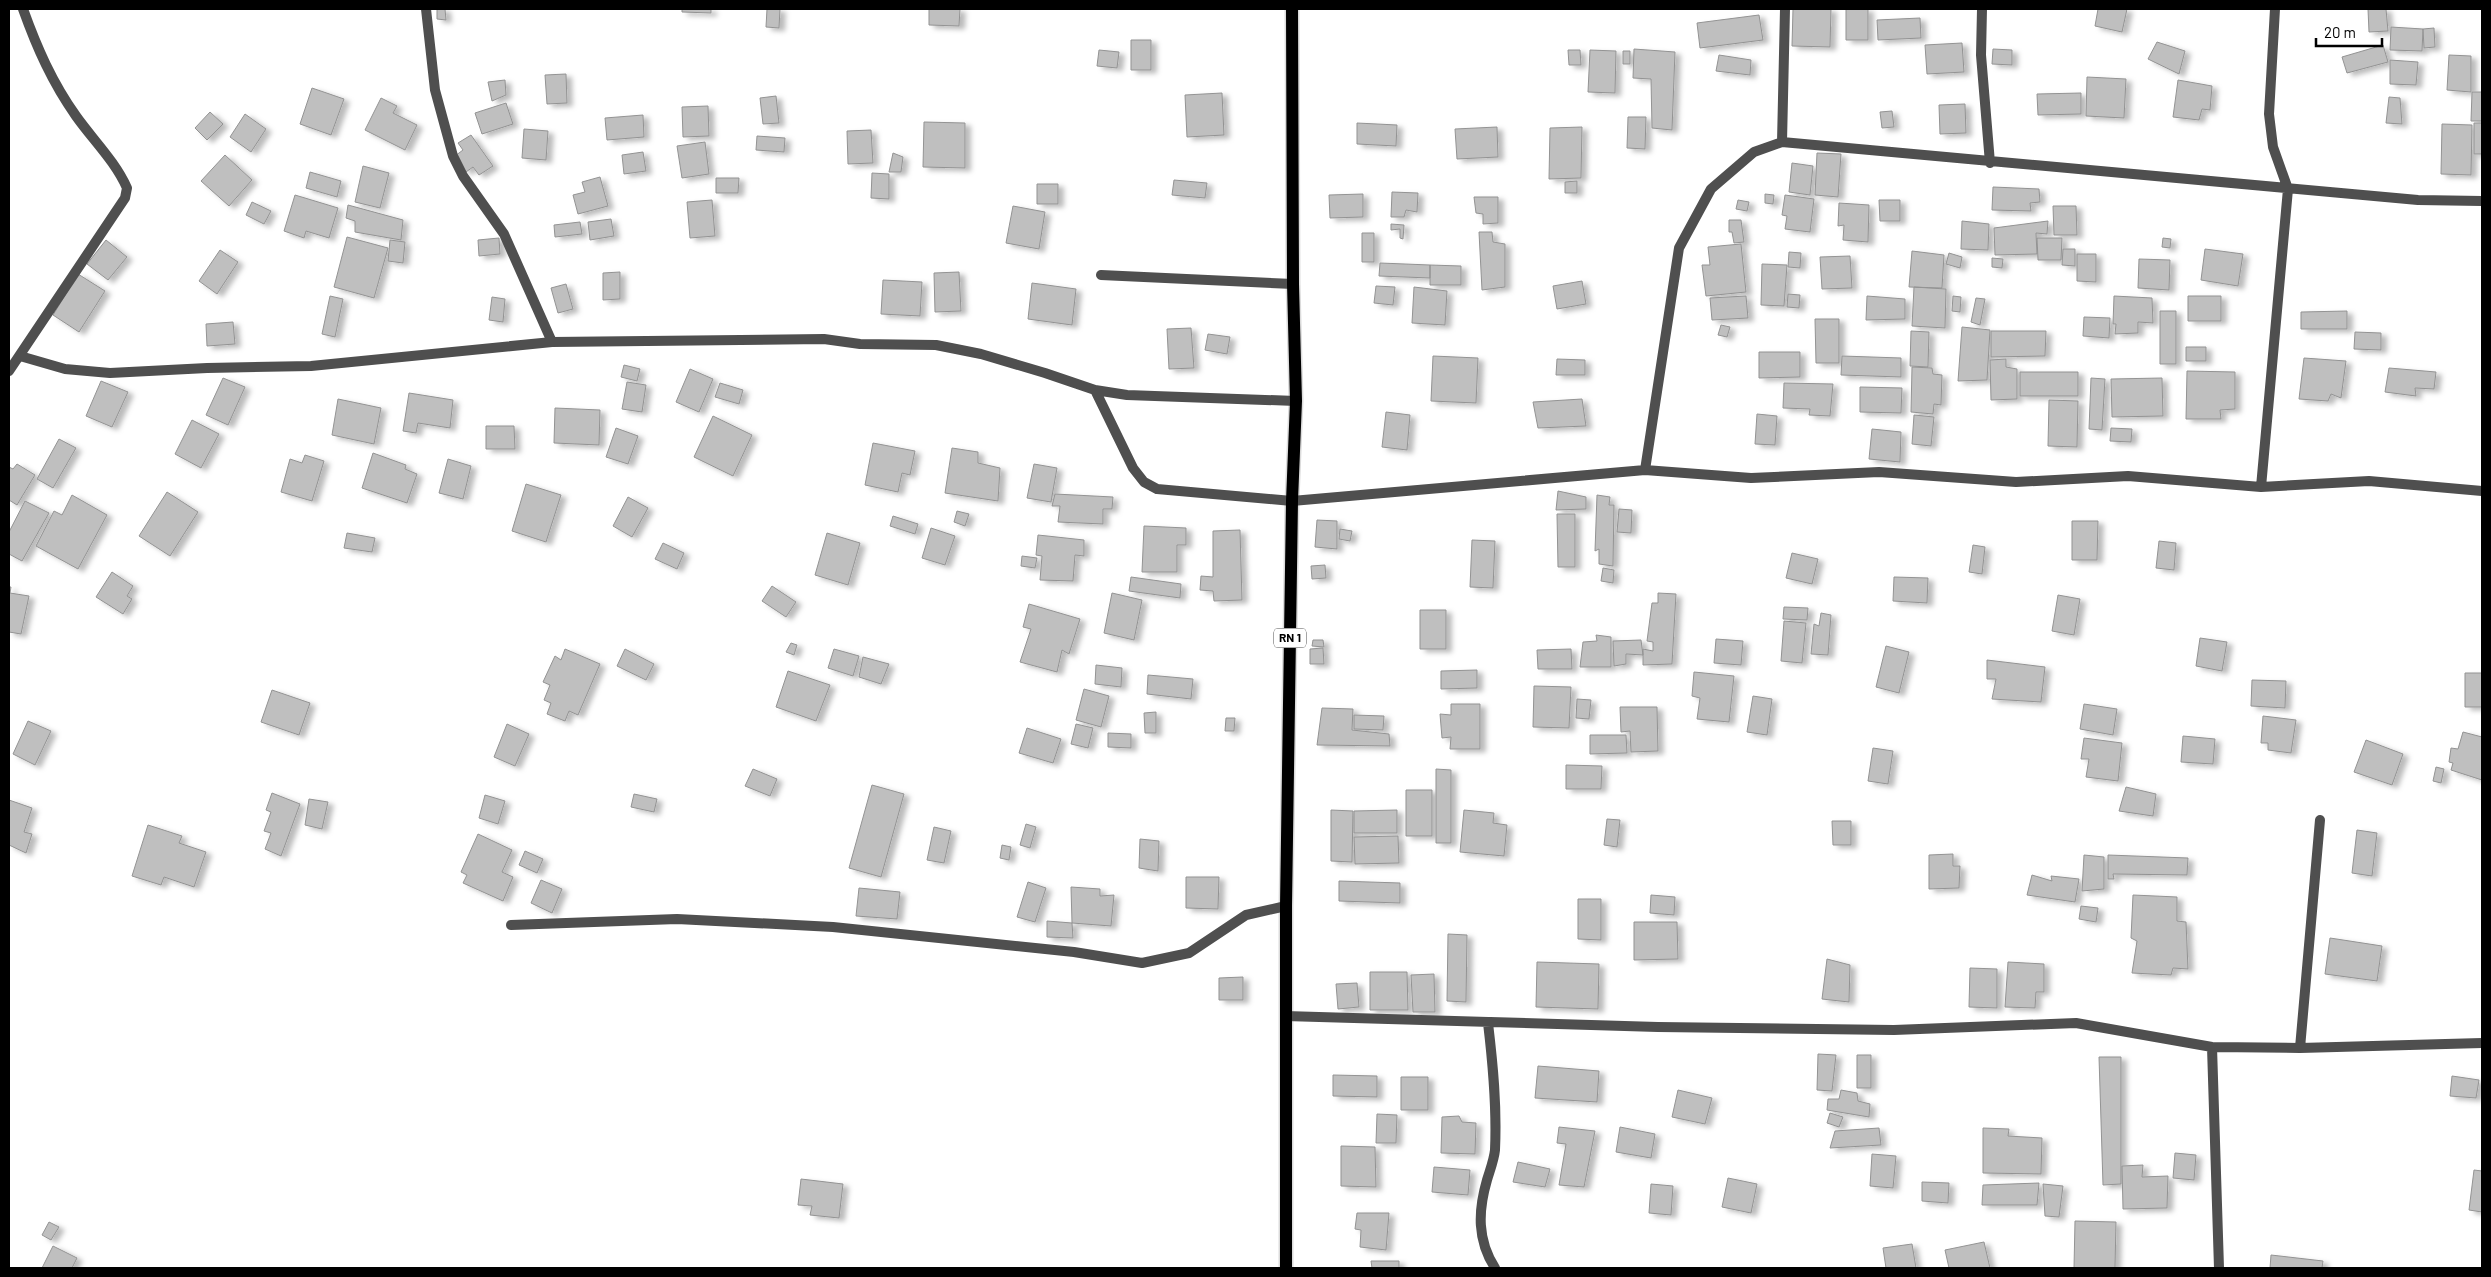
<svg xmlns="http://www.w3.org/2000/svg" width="2491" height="1277" font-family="Barlow,sans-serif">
<defs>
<filter id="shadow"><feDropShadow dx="5.5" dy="3" stdDeviation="2.5" flood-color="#0004"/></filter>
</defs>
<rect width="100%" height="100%" fill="#fff"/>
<path fill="#bfbfbf" stroke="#939393" filter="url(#shadow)" d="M437,9H445L446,20L437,19Z
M682,9H711V13L682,12Z
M767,9H780L779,28L766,27Z
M929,9H960L959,26L929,25Z
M1793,9H1831L1830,47L1792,46Z
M1846,9H1868V40H1846Z
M2098,9H2127L2122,32L2095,26Z
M2368,9H2386L2388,31L2369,32Z
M1759,15L1763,40L1700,48L1697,23Z
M1920,18L1921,38L1878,40L1877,20Z
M2391,27L2423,29L2422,51L2390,50Z
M2434,28L2435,47L2424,48L2423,29Z
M1131,40H1151V70H1131Z
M2157,42L2185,51L2179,74L2148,59Z
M1962,43L1964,72L1927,74L1925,45Z
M2383,45L2388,62L2347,73L2342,57Z
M1634,49L1675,52L1672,130L1652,128L1651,79L1633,78Z
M1993,49L2012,50V65L1992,64Z
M1099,50L1119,52L1117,68L1097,66Z
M1568,50H1580L1581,65H1569Z
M1590,50L1616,51L1615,93L1588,92Z
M1623,51H1630V64H1623Z
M1719,55L1751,60L1750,75L1716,71Z
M2449,55L2471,56V92L2447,90Z
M2390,60L2418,62L2416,85L2390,84Z
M566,74L567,103L547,104L545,75Z
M2087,77L2126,79L2124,118L2086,116Z
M505,80L506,95L492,101L488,82Z
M2178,80L2212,86L2210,110L2202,109L2199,120L2173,117Z
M312,88L344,99L331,135L300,124Z
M2472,92H2482V121H2471Z
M1222,93L1224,135L1187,137L1185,95Z
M2081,93V114L2038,115L2037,94Z
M776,96L779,123L763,124L760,98Z
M2389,97L2400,98L2402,124L2386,123Z
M381,98L397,106L393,113L417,125L405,150L365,130Z
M506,103L513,124L482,134L475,113Z
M1965,104L1966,133L1940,134L1939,105Z
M708,106L709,136L683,137L682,107Z
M1892,111L1894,127L1882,128L1880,112Z
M210,112L223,124L207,140L195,128Z
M245,114L266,129L251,152L230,137Z
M643,115L644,137L607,140L605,118Z
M1628,117H1646L1645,149L1627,148Z
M924,122L965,123V168L923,167Z
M1357,123L1397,125L1396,146L1357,144Z
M2474,123H2482V154H2474Z
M2442,124L2472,125L2471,175L2441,174Z
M1497,127L1498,157L1457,159L1455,129Z
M1582,127L1581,178L1549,179L1550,128Z
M524,129L548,131L546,160L522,158Z
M871,130L873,163L848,164L847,131Z
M471,135L493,166L479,175L473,167L466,172L455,156L463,150L458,143Z
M757,136L785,138L784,152L756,150Z
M705,142L709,174L682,178L677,146Z
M643,152L646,171L624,174L622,155Z
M893,153L903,157L901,172H889Z
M1817,153L1841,154L1838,197L1815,195Z
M225,155L252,180L229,206L201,181Z
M1792,163L1813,166L1810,195L1789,192Z
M363,166L389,173L380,208L355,202Z
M310,172L341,181L337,197L306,188Z
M872,173L889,174V199L871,198Z
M600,177L608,206L578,214L573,195L585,192L582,182Z
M716,178H739L738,193H716Z
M1174,180L1207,183L1205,198L1172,195Z
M1577,181V193H1565V182Z
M1037,184H1058V204H1037Z
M1993,187L2039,189L2040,202L2030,203L2031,211L1992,210Z
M1392,192L1418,193L1417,212L1406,210L1404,217H1391Z
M1363,194V217L1330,218L1329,195Z
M1765,194L1774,195L1773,204L1765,203Z
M295,195L338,208L329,238L306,231L304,238L284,231Z
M1785,195L1814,199L1810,232L1785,229L1787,216L1782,215Z
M1474,197H1498V223L1483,224V214L1476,213Z
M712,200L715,236L690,238L687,202Z
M1738,200L1749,202L1747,211L1736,209Z
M1879,200H1900V221H1880Z
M252,202L271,211L264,224L246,215Z
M1839,203L1869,205L1868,242L1843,240L1844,225L1838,226Z
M348,205L403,220L401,240L355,232V221L346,218Z
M1013,206L1045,212L1039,249L1006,243Z
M2053,206H2076L2077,235H2054Z
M611,219L614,236L590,240L588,222Z
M1729,220H1741L1744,242L1734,243L1732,232H1729Z
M1962,221L1989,224L1988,250L1961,249Z
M2048,221L2047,234L2036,233L2037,254L1995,255L1994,228Z
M580,222L582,234L555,237L554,225Z
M1391,224L1404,225L1403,239L1400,238V229L1391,230Z
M1479,232H1492L1493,242L1505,244V287L1482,290Z
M1362,233H1374V262H1362Z
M347,237L388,248L374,298L334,287Z
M499,238L500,254L479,256L478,240Z
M2037,238H2062L2061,260H2038Z
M2163,238L2171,239L2170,248L2162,247Z
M106,240L127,257L108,280L87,264Z
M390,240L405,242L403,263L388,261Z
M1741,244L1746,292L1706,296L1702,265H1710L1708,247Z
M2063,249H2075V266L2062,265Z
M2205,249L2243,254L2238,286L2201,280Z
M220,250L238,262L217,294L199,281Z
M1912,251L1944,255L1942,288L1909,287Z
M1789,252L1801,253L1800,268L1788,267Z
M1949,253L1962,257L1960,268L1946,264Z
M2077,254H2096V282L2077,281Z
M1850,256L1852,288L1822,289L1820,257Z
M1992,258L2003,259L2002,268L1992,267Z
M2139,259L2170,260L2169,290L2138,288Z
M1380,263L1430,265V278L1379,276Z
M1762,264L1787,265L1784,306L1761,305Z
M1430,265L1461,266V285H1430Z
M620,272V299L603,300V273Z
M959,272L961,311L935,312L934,273Z
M78,274L105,291L79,332L53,315Z
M883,280L922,282L920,316L881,314Z
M1582,281L1586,304L1557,309L1553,286Z
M1032,283L1076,289L1072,325L1028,319Z
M566,284L573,309L558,313L551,288Z
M1376,286L1395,287L1393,305L1374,303Z
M1414,287L1447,291L1445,325L1412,323Z
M1914,287L1946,289L1945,328L1912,326Z
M1788,294L1800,295L1799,308L1787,307Z
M330,296L343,299L335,337L322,334Z
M1746,296L1748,318L1712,320L1710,298Z
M1867,296L1905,299V319L1866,320Z
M1953,296L1961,297L1960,312L1952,311Z
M2114,296L2152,298L2153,323L2138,322V333L2115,334L2116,324H2113Z
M2188,296H2221V321H2188Z
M492,297L505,299L503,322L489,320Z
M1976,298L1985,299L1980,325L1971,322Z
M2160,311H2176V364H2160Z
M2347,311V329H2301V312Z
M2084,317L2110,318L2109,338L2083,336Z
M1815,319H1839V363H1816Z
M233,322L235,344L207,346L206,324Z
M1721,325L1730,327L1727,337L1718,335Z
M1962,327L1990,330L1987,380L1958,381Z
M1191,328L1194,368L1169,369L1167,329Z
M1911,331L1929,332L1928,367L1910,366Z
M1991,331H2046L2045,356L1991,357Z
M2355,332L2381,333V350L2354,349Z
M1208,334L1230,337L1227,354L1205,350Z
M2186,347H2206V361H2186Z
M1759,352H1800V377L1759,378Z
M1433,356L1478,358L1476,403L1431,401Z
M1842,356L1901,358V377L1841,375Z
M2304,358L2346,361L2341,398L2331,394L2328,401L2299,399Z
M1557,359L1585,360V375H1556Z
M2006,359V367L2017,369V399L1991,400L1990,360Z
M624,365L640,369L637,381L621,377Z
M1912,367L1932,368L1933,374L1942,375L1941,405L1934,404L1933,414L1911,412Z
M2389,368L2436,372L2434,389L2415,388L2416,396L2385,392Z
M690,369L713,379L699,412L676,402Z
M2187,371L2235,372V409L2220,410L2221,419H2186Z
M2020,372H2078V396H2020Z
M223,378L245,387L228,425L206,415Z
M2091,378L2105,379L2102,430L2089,429Z
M2162,378L2163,416L2112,417L2111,379Z
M101,381L128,392L112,427L86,416Z
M627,382L646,385L642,412L622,409Z
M720,383L743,390L739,404L715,397Z
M1784,383L1833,384L1830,416L1809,415L1810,409L1783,408Z
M1860,387L1902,388L1901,413L1860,412Z
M409,393L453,400L450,428L418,423L416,433L403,431Z
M338,399L381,408L374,444L332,435Z
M1582,399L1586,426L1538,428L1533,402Z
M2049,400L2078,401L2077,447L2048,446Z
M555,408L600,410L599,445L554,443Z
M1386,412L1410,415L1407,450L1382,447Z
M1757,414L1777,416L1775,445L1755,444Z
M1914,415L1934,417L1931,446L1912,444Z
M713,416L752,435L733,476L694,457Z
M192,420L219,434L201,468L175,454Z
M486,426H514L515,449H486Z
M616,428L638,436L628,464L606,457Z
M2111,428L2132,429L2131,442L2110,441Z
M1872,429L1901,432L1900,462L1869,459Z
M59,439L76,448L53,488L37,479Z
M873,443L915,451L910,475L902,473L898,492L865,485Z
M952,448L978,452V463L1000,468L998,501L945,493Z
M373,453L406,465L405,469L417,474L407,503L362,488Z
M305,455L324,461L312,501L281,492L290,459L302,463Z
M448,459L471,466L463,499L439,493Z
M17,464L35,475L17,505L9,500V467L13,469Z
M1034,464L1057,468L1051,502L1027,498Z
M526,484L561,495L546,542L512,531Z
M1558,491L1586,497V509L1556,510Z
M167,492L198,512L170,556L139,536Z
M1055,494L1113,497L1112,509H1103V524L1058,522L1060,506H1052Z
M72,495L107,515L78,569L36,546L54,511L62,515Z
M1597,495L1610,497L1609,505H1614L1613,566L1599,564V549L1595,551Z
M628,497L648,508L632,537L613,526Z
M25,501L49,513L22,561L9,554V532Z
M1619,509L1632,510L1631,533L1617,532Z
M957,511L969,514L965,526L954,522Z
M1557,514H1575V567H1558Z
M893,516L918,524L915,534L890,526Z
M1317,520L1337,521V549L1315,547Z
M2072,521H2098L2097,560H2072Z
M1144,526L1186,528V545H1177V572H1142Z
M931,528L955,536L945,565L922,558Z
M1340,529L1352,531L1350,541L1339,539Z
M1240,530L1242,600L1214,601L1213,591L1200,590L1201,576L1213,577V531Z
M347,533L375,538L372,552L344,548Z
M827,533L860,543L848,585L815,575Z
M1038,535L1084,540V556L1075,555L1073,581L1040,580L1042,556L1036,555Z
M1472,540L1495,541L1493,588L1470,587Z
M2159,541L2176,543L2174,570L2156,568Z
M663,543L684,553L677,569L655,559Z
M1973,545L1985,547L1982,574L1969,572Z
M1792,553L1818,559L1812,584L1786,578Z
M1022,556L1037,558L1035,568L1021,566Z
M1325,565L1326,578L1312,579L1311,566Z
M1603,568L1614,570L1613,583L1601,581Z
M112,572L133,586L127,596L132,599L123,614L96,597Z
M1131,577L1181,584L1180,598L1129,591Z
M1894,577L1928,578L1927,603L1893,601Z
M772,586L796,602L786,617L762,601Z
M9,587H11L10,593L29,596L21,634L9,632Z
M1112,593L1142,600L1134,640L1104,633Z
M1658,593L1676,594L1672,664L1643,665V649L1653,651V642L1647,641L1652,603H1658Z
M2058,595L2080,599L2074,635L2052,631Z
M1029,604L1080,619L1069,654L1062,650L1057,672L1020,662L1031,629L1023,627Z
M1784,607L1808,608L1807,620L1783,619Z
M1420,610H1446V649H1420Z
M1821,613L1831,615L1828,655L1811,654L1814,624L1819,626Z
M1784,621L1806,623L1802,663L1781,661Z
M1596,635L1611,637V667H1580L1583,642L1597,641Z
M2200,638L2227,642L2222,671L2196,666Z
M1716,639L1743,641L1741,665L1714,663Z
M1313,640H1323L1324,647L1312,646Z
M1641,640L1643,655L1626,654V664L1614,666L1613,641Z
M791,643L797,645L794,655L786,652Z
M1886,646L1909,652L1899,693L1876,687Z
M1323,648L1324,664H1310V649Z
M565,649L600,664L578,715L569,711L565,721L547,714L551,703L544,700L550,685L543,682L555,656L561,660Z
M625,649L654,664L646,680L617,666Z
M834,649L859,656L853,676L828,668Z
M1571,649L1572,669H1538L1537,650Z
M863,657L889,664L881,684L859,677Z
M1987,660L2045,667L2041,702L1992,699L1996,679H1987Z
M1096,665L1122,668L1121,687L1095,684Z
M1477,670V688L1441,689V671Z
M788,671L830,685L816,721L776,707Z
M1694,672L1734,676L1729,722L1697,719L1700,698L1692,696Z
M2465,673H2482V707H2465Z
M1148,675L1193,679L1191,699L1147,694Z
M2252,680L2286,681L2285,708L2251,706Z
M1534,686L1571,687L1569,728L1533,727Z
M1084,689L1109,696L1101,727L1076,720Z
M272,690L310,703L299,735L261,722Z
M1753,696L1772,699L1767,735L1747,732Z
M1577,699L1591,700L1589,719L1576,718Z
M1451,704H1480V749H1450L1451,737L1442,738L1440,714L1451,715Z
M2084,704L2117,709L2113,735L2080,729Z
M1620,707H1657L1658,751L1631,752L1630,731L1621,732Z
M1322,708L1353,709L1352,730L1389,734L1390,746L1317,745Z
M1156,712V733H1145L1144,713Z
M1354,715L1384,716L1383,730L1354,729Z
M2263,716L2296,720L2291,753L2268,750V743H2261Z
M1226,718H1235L1234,731H1225Z
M28,721L51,731L35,765L13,754Z
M507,724L529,734L515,766L494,757Z
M1076,724L1093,728L1088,748L1071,744Z
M1027,728L1061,739L1053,763L1019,753Z
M2463,732L2482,737V780L2451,770L2453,763L2449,762L2451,748L2458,749Z
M1108,733L1131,734V748L1108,747Z
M1590,735H1626L1627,753L1590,754Z
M2183,736L2215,739L2213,764L2181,762Z
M2084,738L2122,743L2118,781L2086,777L2089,759H2081Z
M2366,740L2403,754L2392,785L2354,772Z
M1873,748L1893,751L1888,784L1868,781Z
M1566,765L1602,766L1601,789H1566Z
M2436,767L2444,769L2441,783L2433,781Z
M753,769L777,779L770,796L745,786Z
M1436,769L1451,770V843H1436Z
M872,785L904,794L881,877L849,868Z
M2126,787L2156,794L2153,816L2119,811Z
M1406,790H1432V836H1406Z
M272,793L300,804L281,856L265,849L271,833L264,831L271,812L266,810Z
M634,794L657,799L654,812L631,807Z
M485,795L505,801L498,824L479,818Z
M309,799L328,802L322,829L305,825Z
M9,800L32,808L24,832L32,834L26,853L9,845Z
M1331,810L1353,811L1352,862L1331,861Z
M1397,810V833H1354V811Z
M1464,810L1494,813L1493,823L1507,825L1504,856L1460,852Z
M1607,819L1620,820L1617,847L1604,845Z
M1832,821H1851V845H1833Z
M1026,824L1036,827L1030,848L1020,845Z
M148,825L182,836L179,843L206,852L194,887L164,877L161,885L132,876Z
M934,827L951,831L944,863L927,860Z
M2357,830L2377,833L2372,876L2352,873Z
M478,834L512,850L502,872L513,877L503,901L463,883L467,875L461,872Z
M1398,836L1399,863L1355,864L1354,837Z
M1140,839L1159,841L1158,871L1139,868Z
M1002,845L1011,847L1009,860L1000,858Z
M525,851L543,859L537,873L519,865Z
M1953,854V866H1960L1959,888L1929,889V855Z
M2084,855L2104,857V889L2082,891Z
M2108,855L2188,858L2187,875L2113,874L2114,879H2108Z
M2032,875L2052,881L2051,876L2079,879L2075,902L2027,895Z
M1186,877H1219L1218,909L1186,908Z
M541,880L562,889L552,913L531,903Z
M1339,881L1400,883V903L1339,901Z
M1028,882L1046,888L1035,922L1017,917Z
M1071,887L1100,889V896L1114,895L1111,926L1072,923Z
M859,888L900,892L897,919L856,916Z
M1651,895L1675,897L1674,915L1650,913Z
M2133,895L2177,897V921L2186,922L2188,969L2173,968L2171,975L2132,973L2137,941L2131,938Z
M1578,899H1601V940L1578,939Z
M2081,906L2098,908L2096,922L2079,919Z
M1047,921L1072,923L1073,938L1047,937Z
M1634,922H1677L1678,959L1634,960Z
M1448,934L1467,935L1466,1002L1447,1001Z
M2330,938L2382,946L2377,981L2325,974Z
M1827,959L1850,965L1849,1002L1822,999Z
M1537,962L1599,964L1598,1009L1536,1007Z
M2008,962L2044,964V992H2036L2035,1008L2005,1007Z
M1970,968L1997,969V1008L1969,1007Z
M1370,972H1407L1408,1010H1370Z
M1434,974L1435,1012H1413L1411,975Z
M1243,977V1000H1219V978Z
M1357,983L1359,1007L1338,1009L1336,984Z
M1818,1054L1836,1055L1832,1091L1817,1090Z
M1857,1055H1871V1088H1857Z
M2099,1057H2121V1184L2103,1185Z
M1538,1066L1599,1071L1597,1102L1535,1098Z
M1333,1075L1377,1076V1097L1333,1096Z
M2452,1076L2479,1080L2476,1098L2450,1096Z
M1401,1077H1428V1110H1401Z
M1678,1090L1712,1098L1705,1124L1672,1117Z
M1841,1090L1857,1093L1858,1101L1870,1104L1869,1117L1827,1110L1828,1099H1839Z
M1830,1113L1843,1117L1839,1127L1827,1123Z
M1377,1114L1397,1115L1396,1143H1376Z
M1459,1116L1462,1122L1476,1123L1475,1154L1441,1153L1442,1117Z
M1559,1127L1595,1131L1584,1187L1559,1185L1566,1144L1557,1143Z
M1620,1127L1655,1134L1651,1158L1616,1152Z
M1879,1128L1881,1145L1830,1148L1835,1131Z
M1983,1128L2009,1129L2008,1136L2042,1138L2041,1174L1983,1173Z
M1341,1146L1375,1147L1376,1187L1341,1186Z
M2175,1153L2196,1155L2194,1180L2173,1178Z
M1872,1154L1896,1156L1893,1188L1870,1186Z
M1518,1162L1550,1169L1545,1187L1513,1182Z
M2143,1165L2142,1177L2168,1176L2167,1208L2123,1209L2122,1166Z
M1434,1167L1470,1170L1468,1195L1432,1192Z
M2474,1170L2482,1171V1212L2469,1210Z
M1728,1178L1757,1184L1751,1213L1722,1207Z
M801,1179L843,1184L839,1218L810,1215L812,1206L798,1205Z
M1922,1182L1949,1183L1948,1203L1922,1201Z
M2039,1183L2037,1205H1982L1983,1185Z
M1651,1184L1673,1186L1671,1215L1649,1213Z
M2043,1184L2063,1186L2059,1217L2045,1216Z
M1357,1213H1389L1386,1250L1360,1247L1361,1230L1355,1229Z
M2075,1221L2116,1222L2115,1268H2074Z
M49,1222L59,1227L51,1240L42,1235Z
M1984,1242L1990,1268H1949L1945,1250Z
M1912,1244L1916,1268H1886L1883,1248Z
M53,1246L77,1258L72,1268H42Z
M2271,1255L2323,1261L2322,1268H2270Z
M1371,1261H1399V1268H1372Z"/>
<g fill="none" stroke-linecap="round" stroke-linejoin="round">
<defs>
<path id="primary" d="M1286,1268V906L1292,501L1296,401L1293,284L1292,9"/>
</defs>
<use href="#primary" stroke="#dbdbdb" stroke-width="15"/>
<path stroke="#4f4f4f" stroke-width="10" d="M426,9L435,90L453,156L463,176L504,234L552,342
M1982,9L1981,55L1990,163
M1782,142L1785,9
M1101,275L1293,284
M20,356L65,369L110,373L207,368L311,366L552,342L824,339L860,344L936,345L981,354L1045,373L1095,390L1127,395L1296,401
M9,371L125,198L127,188C115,161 93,140 76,116C52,82 37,48 23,9
M1095,390L1133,468L1144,482L1157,489L1292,501L1645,470L1751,478L1879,472L2016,482L2128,476L2261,487L2369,481L2482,491
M1645,470L1679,248L1711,189L1754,152L1782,142L2418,200L2482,201
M2261,487L2288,189L2273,147L2269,114L2275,9
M511,925L677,919L833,927L1074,952L1142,963L1189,953L1246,915L1286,906
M1285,1016L1658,1027L1894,1030L2076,1023L2212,1047L2300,1048L2482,1043
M1488,1023C1493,1065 1497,1106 1495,1150C1494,1160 1490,1170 1487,1180C1478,1211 1477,1240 1495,1268
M2212,1047L2219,1268
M2300,1048L2320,820"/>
<use href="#primary" stroke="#000" stroke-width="12"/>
</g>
<g text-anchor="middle" stroke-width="4.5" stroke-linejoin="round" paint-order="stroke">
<rect fill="#fff" stroke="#4c4c4c" stroke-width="1" x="1274" y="628.5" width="32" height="19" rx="4"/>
<g font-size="12" font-weight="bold" fill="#000">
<text x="1290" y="642">RN 1</text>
</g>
</g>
<rect width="2491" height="1277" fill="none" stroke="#000000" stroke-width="20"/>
<path d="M2316 38v8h66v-8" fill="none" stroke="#000000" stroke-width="2.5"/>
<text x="2324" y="38" font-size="15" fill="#000000" stroke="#ffffff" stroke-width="4" paint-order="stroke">20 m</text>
</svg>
